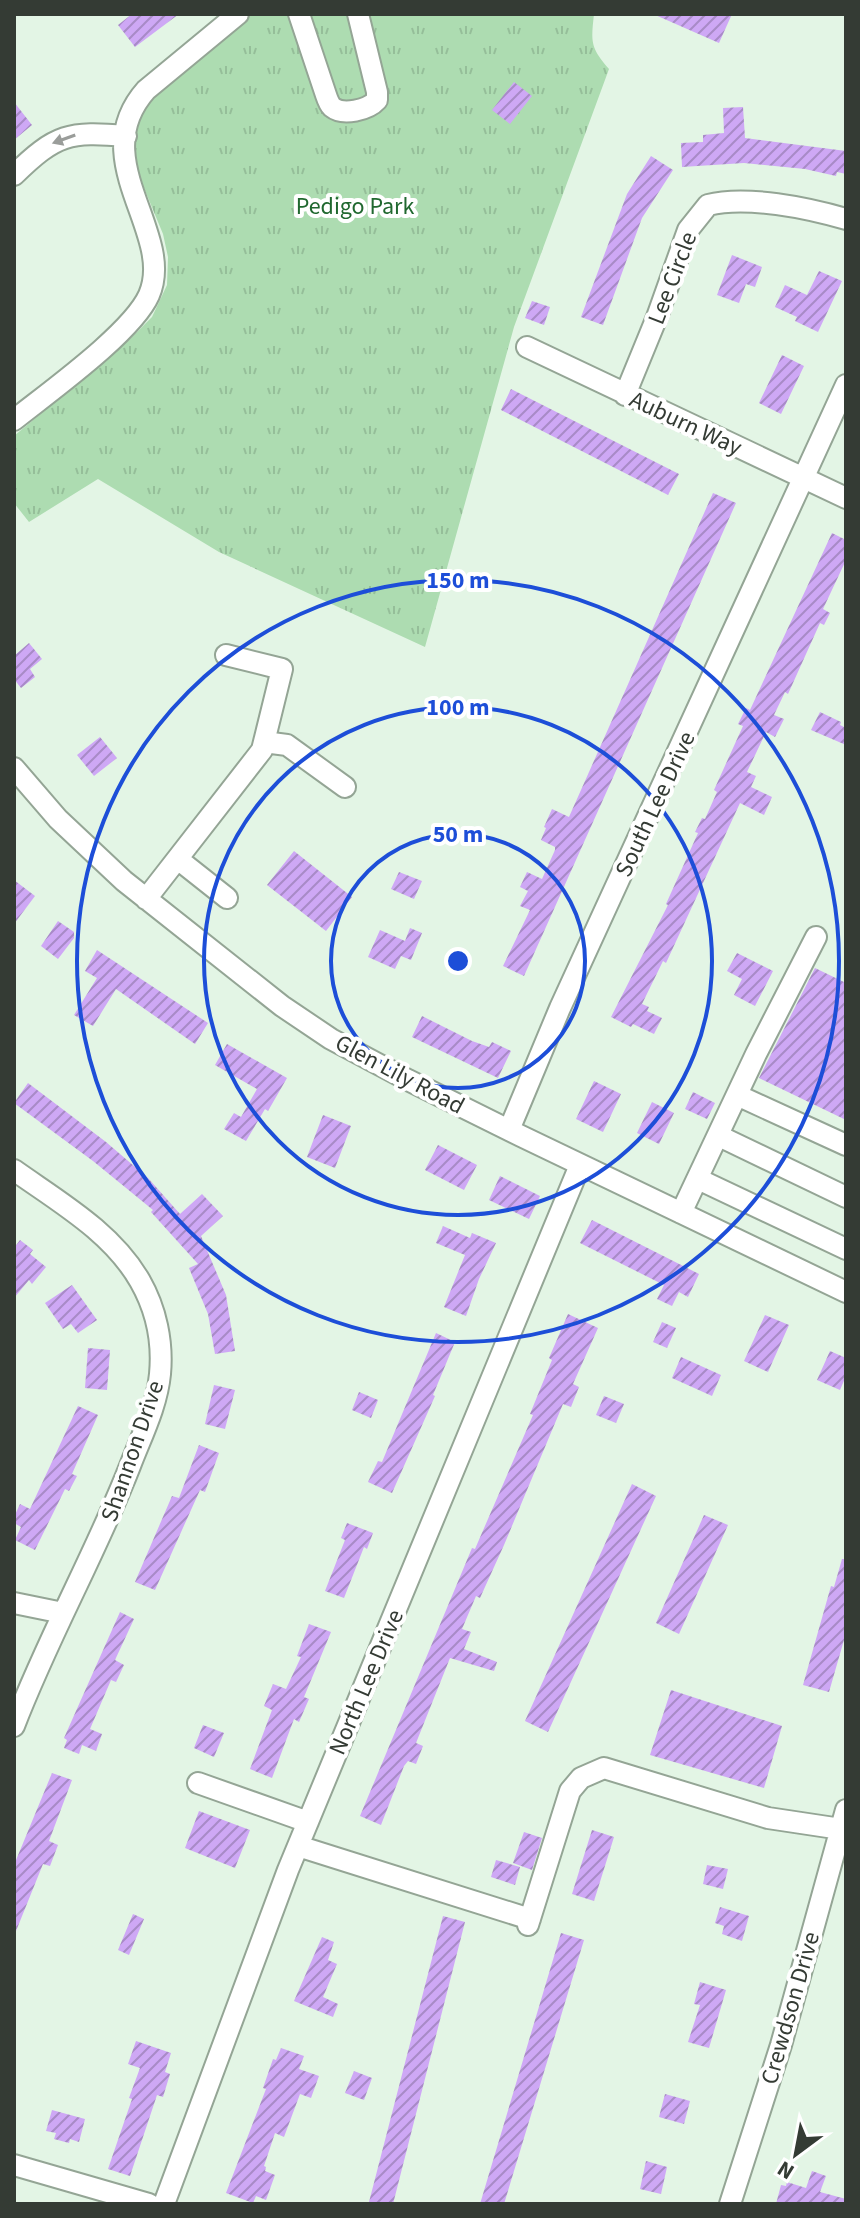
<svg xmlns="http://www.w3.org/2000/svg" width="860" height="2218" font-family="'Source Sans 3',sans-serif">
<defs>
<pattern id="park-tufts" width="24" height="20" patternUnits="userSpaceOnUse" patternTransform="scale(2)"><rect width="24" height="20" fill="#addcb1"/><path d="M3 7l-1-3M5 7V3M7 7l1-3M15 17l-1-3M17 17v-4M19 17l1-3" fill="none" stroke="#95be99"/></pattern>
<pattern id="building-hatch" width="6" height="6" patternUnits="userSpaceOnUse" patternTransform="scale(2)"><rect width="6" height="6" fill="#cea8f5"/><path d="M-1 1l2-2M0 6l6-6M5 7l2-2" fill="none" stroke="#a88ac7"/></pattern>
</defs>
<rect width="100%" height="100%" fill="#e3f5e5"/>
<path fill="url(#park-tufts)" d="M250,14H594C591,42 590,47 609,69L514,327L425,647L219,552L98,479L29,522L14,503V436L130,339L152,317L167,285L168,257L163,234L139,176L133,152L139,113L150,95Z"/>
<path fill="url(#building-hatch)" d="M132,14H179L135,47L118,25Z
M653,14H732L719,43Z
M514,82L532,96L510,124L492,110Z
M14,102L32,125L14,140Z
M743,107L745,138L846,151V174L837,172L836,176L805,169L744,163L682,167L681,143L703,142V135L724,133L723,108Z
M651,156L673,170L642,218L603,325L581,317L627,194Z
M732,255L762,267L755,287L746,284L739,303L717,295Z
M819,271L842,281L818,332L795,321L797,317L775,307L785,285L807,295Z
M532,301L550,307L544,325L525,318Z
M782,355L804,366L781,414L759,403Z
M511,389L679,474L668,495L501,410Z
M713,493L736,503L524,976L503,966L530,910L520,906L528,891L520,887L527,872L542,879L555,850V847L541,840L546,828L544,827L552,809L569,817Z
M832,533L846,540V560L823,609L830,613L824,625L820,623L788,694L785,692L774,715L784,719L775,737L766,732L747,772L756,776L751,787L772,797L764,815L740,803L666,963L663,961L642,1004L649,1007L647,1011L662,1018L654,1034L633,1024L631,1027L611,1017L668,905L666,904L698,833L695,832L702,818L705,819L717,792L714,790L743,726L738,724L746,708L750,710Z
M29,643L42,659L30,669L35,677L21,688L14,679V656Z
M820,712L841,722L840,725L846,728V745L811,730Z
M100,737L117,758L94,776L77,755Z
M294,851L352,897L326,931L267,885Z
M399,872L422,881L414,899L391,889Z
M14,880L35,896L14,924Z
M58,921L74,932V938L58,959L41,946Z
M410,928L422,933L411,960L401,956L395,969L368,957L380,930L405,941Z
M97,950L208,1023L195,1044L116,989L93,1026L74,1015L97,978L85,971Z
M737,953L773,971L755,1006L734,995L742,979L727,971Z
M815,968L846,983V1120L759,1078Z
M422,1016L472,1041L489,1047L492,1042L511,1051L498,1078L412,1037Z
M227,1044L287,1078L268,1111L265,1109L246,1141L224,1129L234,1113L241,1117L257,1089L215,1065Z
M594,1081L621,1094L603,1132L576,1119Z
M28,1083L106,1142L148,1178L180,1214L202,1194L223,1216L201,1236L226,1295L235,1351L215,1354L208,1314L189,1268L198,1264L151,1212L153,1210L93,1161L14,1103Z
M693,1092L715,1103L707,1119L685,1109Z
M652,1102L674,1113L659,1144L637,1133Z
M323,1115L351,1126L335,1168L307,1157Z
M438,1145L477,1165L464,1190L425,1170Z
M500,1176L540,1196L529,1219L489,1200Z
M592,1220L699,1274L688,1297L679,1292L672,1306L657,1299L664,1285L580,1243Z
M443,1226L470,1238L472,1233L496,1243L479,1279L466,1316L444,1307L465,1255L436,1243Z
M20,1240L33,1250L30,1254L46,1267L32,1284L29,1280L14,1298V1248Z
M72,1285L97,1320L78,1333L71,1324L63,1329L45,1303Z
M568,1314L598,1328L573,1384L579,1387L571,1407L563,1404L504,1545L480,1598L476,1596L462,1629L471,1632L464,1649L497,1662L494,1671L450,1658L416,1743L423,1746L416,1764L408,1761L404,1766L381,1825L360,1816L472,1548L475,1549L533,1415L530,1414L552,1360L549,1358Z
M765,1315L789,1325L768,1372L744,1361Z
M662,1322L676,1328L667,1348L653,1342Z
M436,1333L455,1342L433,1395L435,1396L392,1493L368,1482L378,1461L382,1462Z
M88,1348L110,1350L107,1390L85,1388Z
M830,1351L846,1358V1376L840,1390L817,1380Z
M681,1357L721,1375L712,1396L672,1378Z
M214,1385L235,1390L225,1429L205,1424Z
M359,1392L378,1400L371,1418L352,1410Z
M604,1396L624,1404L616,1423L596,1415Z
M78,1406L98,1415L72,1474L77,1476L69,1491L65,1489L35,1550L15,1540L21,1527L14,1523V1517L20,1504L30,1509Z
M199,1445L219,1453L205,1492L200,1490L155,1590L135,1582L172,1496L179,1498Z
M632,1484L656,1496L548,1732L525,1721Z
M704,1515L728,1525L679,1634L656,1623Z
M347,1523L373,1533L367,1549L364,1547L344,1598L325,1591L345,1540L341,1538Z
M842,1559H846V1633L829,1692L803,1685L831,1586L834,1587Z
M120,1612L134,1619L115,1660L124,1665L116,1682L111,1680L90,1729L102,1734L96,1751L82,1745L79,1754L64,1748L67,1740L64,1738Z
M309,1624L331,1632L304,1697L309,1699L299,1722L294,1719L272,1778L250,1769L272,1710L264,1706L273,1684L286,1689L301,1657L297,1656Z
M671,1690L782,1726L764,1788L650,1755Z
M203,1725L224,1733L214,1757L194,1748Z
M52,1773L72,1780L49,1841L58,1845L50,1866L43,1864L14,1936V1865Z
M199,1811L250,1830L235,1868L185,1848Z
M592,1830L614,1837L594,1901L572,1894Z
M524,1832L542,1838L532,1870L513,1863Z
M496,1860L520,1867L515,1885L491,1877Z
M707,1865L728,1869L723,1889L703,1884Z
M720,1907L749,1916L742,1941L722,1934L724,1926L715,1923Z
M133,1914L144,1919L129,1955L118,1950Z
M443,1916L465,1922L393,2204H376L369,2202Z
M561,1933L584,1940L504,2204H480Z
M322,1937L334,1942L328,1960L337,1964L323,1997L338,2004L333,2017L294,2001Z
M700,1982L726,1990L709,2048L688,2042L700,2005L694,2004Z
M136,2041L171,2053L165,2072L170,2074L163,2097L157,2095L130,2176L108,2169L132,2099L129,2098L140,2068L128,2064Z
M281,2048L304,2056L299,2069L319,2076L311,2098L300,2094L284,2137L275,2133L264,2166L266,2167L265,2171L275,2175L266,2200L256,2196L253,2203L226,2193L266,2089L263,2088L273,2059L276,2060Z
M354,2071L372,2078L364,2100L345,2093Z
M665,2094L690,2101L684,2124L659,2117Z
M52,2110L85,2119L79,2142L70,2139L69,2143L54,2139L56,2133L46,2131Z
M646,2161L667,2167L661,2194L640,2189Z
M812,2171L826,2176L820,2192L846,2199V2204H776L781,2185L786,2186L787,2182L806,2188Z"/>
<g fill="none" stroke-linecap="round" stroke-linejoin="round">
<defs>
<path id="minor" d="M299,14L326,95C327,98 330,105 332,107C343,116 368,110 377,100V92L358,14
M14,175C56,134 69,131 126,136
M527,347L846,498
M625,395L657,317L688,230L708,205C746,195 808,208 846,219
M14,420C49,392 132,333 149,295C176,233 84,160 146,90L238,14
M264,742L287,745L345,787
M14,768L58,819L124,881L282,1006L331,1039L408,1080L521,1136L846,1292
M179,860L227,898
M146,899L262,750L282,669L226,655
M737,1095L846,1145
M509,1130L560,1008L846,385
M719,1136L846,1197
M14,1170C59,1202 112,1232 140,1281C156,1309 163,1342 160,1374C157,1406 141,1437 130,1466C95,1555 48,1637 14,1726
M698,1179L846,1249
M681,1213L756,1054L816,937
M14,1603L63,1613
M198,1783L308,1822
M298,1846L530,1919
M528,1925L570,1791L581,1778L604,1768L768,1818L841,1829
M14,2165L149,2204
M164,2204L288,1870L580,1165
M730,2204L781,2045L846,1810"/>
</defs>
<use href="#minor" stroke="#94a595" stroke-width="24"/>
<use href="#minor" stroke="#fff" stroke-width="20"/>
</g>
<defs><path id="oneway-solid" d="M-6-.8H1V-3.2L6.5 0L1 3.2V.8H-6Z" transform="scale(2)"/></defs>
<use fill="#9a9d9a" href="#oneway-solid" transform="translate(64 139) rotate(160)"/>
<g fill="none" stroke="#1d4ed8" stroke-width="4">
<circle cx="458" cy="961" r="127"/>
<circle cx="458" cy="961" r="254"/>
<circle cx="458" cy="961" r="381"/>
</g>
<g text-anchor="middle" stroke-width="8" stroke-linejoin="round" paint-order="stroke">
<g font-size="24" fill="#20682f" stroke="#fff">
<text x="355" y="214">Pedigo Park</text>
</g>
<g font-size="24" fill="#343b34" stroke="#fff">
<text transform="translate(672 278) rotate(-69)" y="8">Lee Circle</text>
<text transform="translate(686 423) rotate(25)" y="8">Auburn Way</text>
<text transform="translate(655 804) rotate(-65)" y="8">South Lee Drive</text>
<text transform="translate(400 1074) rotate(28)" y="8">Glen Lily Road</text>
<text transform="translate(132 1451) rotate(-71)" y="8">Shannon Drive</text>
<text transform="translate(366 1682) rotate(-67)" y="8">North Lee Drive</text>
<text transform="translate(790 2008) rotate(-74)" y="8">Crewdson Drive</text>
</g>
</g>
<circle cx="458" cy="961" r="12" fill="#1d4ed8" stroke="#fff" stroke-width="4"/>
<g font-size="24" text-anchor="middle" font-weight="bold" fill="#1d4ed8" stroke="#fff" stroke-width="8" stroke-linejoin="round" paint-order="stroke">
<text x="458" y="588">150 m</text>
<text x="458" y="715">100 m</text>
<text x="458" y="842">50 m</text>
</g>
<rect width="860" height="2218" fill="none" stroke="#343b34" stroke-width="32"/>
<g transform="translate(796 2154) rotate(212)" stroke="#ffffff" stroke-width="6" paint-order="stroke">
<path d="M0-6L14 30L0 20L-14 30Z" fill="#343b34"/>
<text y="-12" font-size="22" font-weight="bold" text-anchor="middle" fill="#343b34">N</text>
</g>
</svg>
